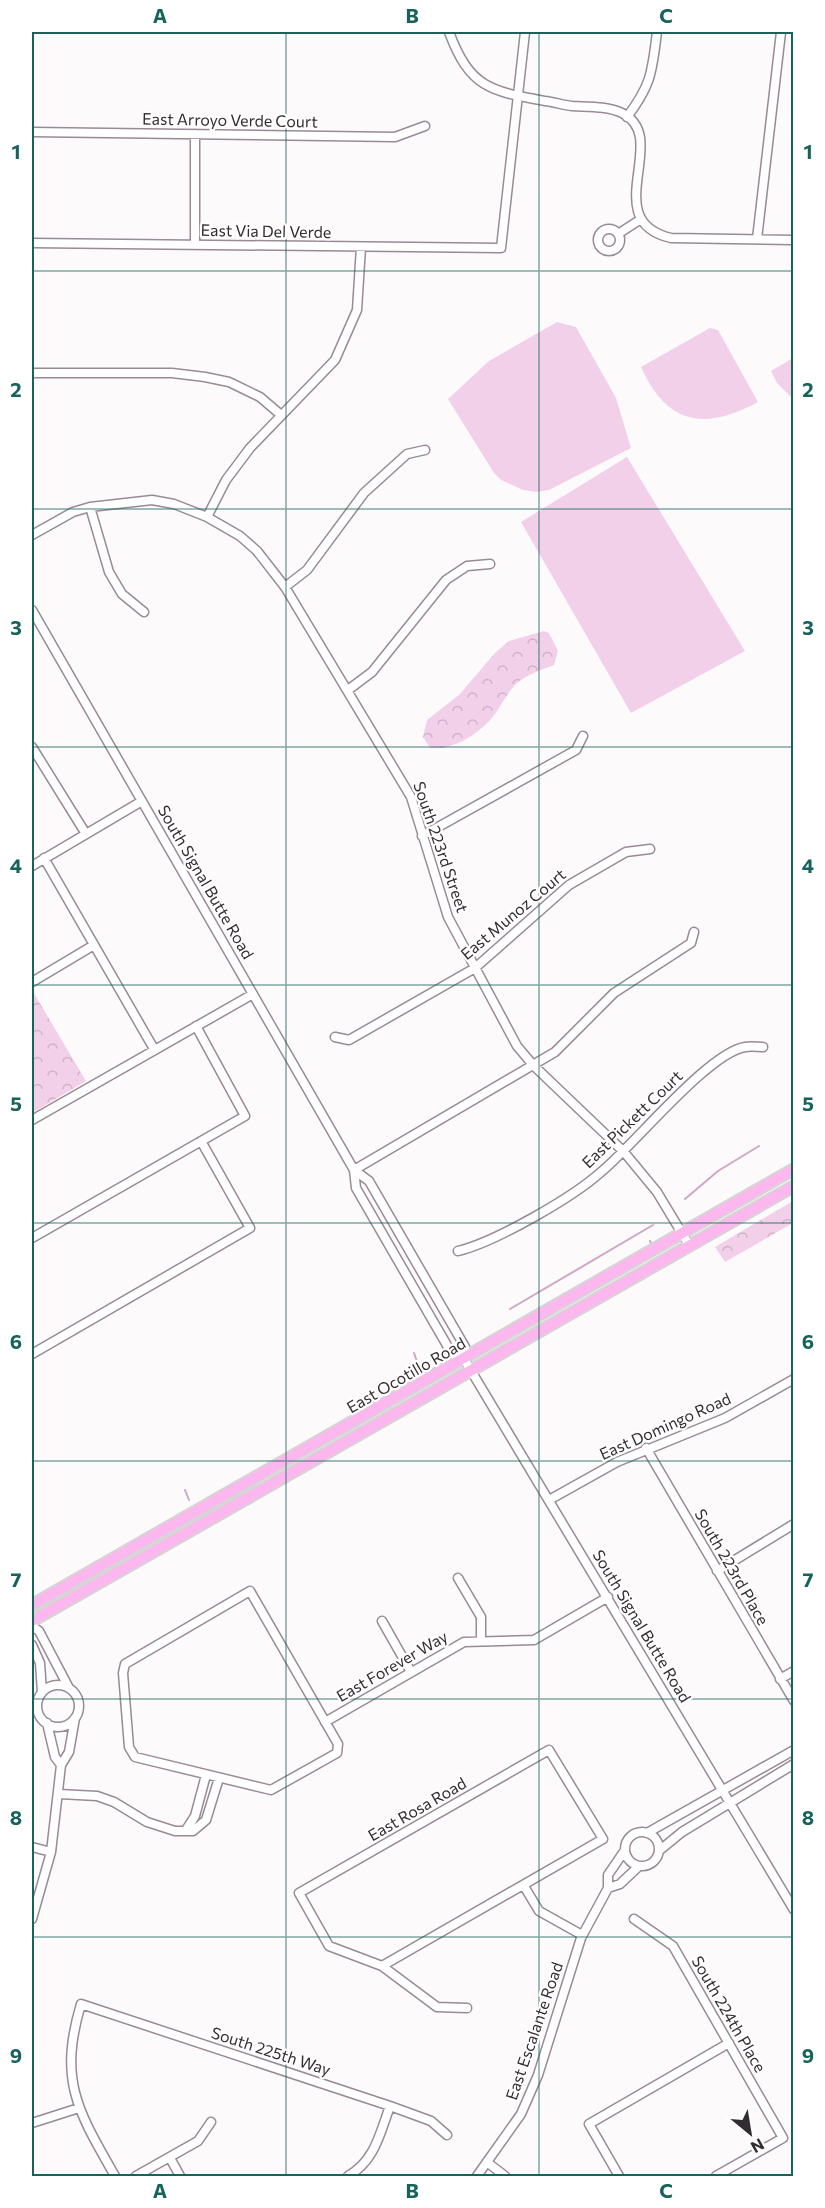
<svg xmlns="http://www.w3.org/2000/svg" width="825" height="2208" font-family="Commissioner,sans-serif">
<defs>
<pattern id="park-crowns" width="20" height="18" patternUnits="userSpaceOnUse" patternTransform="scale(1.5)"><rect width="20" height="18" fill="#f2d0e9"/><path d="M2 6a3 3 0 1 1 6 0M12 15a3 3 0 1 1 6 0" fill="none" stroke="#d0b3c8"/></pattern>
</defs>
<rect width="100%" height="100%" fill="#fdfafc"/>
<path fill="#f2d0e9" d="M557,322L576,327L616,398L631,448L549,490L536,492L523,490L501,480L494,473L448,399L489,361Z
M710,328L718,330L758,402C705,431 667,425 641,367Z
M793,358V399L777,383L771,371Z
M627,457L745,651L631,713L521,522Z"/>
<path fill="url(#park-crowns)" d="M544,631L549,633L558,651L554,665C541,670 526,675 516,684C508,692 503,702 497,711C484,731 454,751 430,748L423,737L427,720L459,695L495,653L509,641Z
M32,990L86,1081L32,1113Z
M793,1201V1223L725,1262L715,1247Z"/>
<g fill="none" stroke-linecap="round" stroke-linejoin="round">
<path stroke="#cfa7c5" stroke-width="2" d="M685,1199L718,1171L759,1146
M650,1241L651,1243
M510,1309L653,1225
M414,1353L421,1373
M185,1490L189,1500"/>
<defs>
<path id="minor" d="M449,32C470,88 490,91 545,101C554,102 563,105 572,106C588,107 607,106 622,113C672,137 597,221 671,238L794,240
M627,117C652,84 652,71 657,32
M32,132L395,137L425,126
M195,134V245
M598 240a11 11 0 1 1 22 0a11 11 0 1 1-22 0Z
M618,234L641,219
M757,239L781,32
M32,243L501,248L525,32
M32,373H172L205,377L229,382L260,397L281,415
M90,507L109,572L122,594L144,612
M207,517L226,480L250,448L335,360L357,310L361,247
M32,535L73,512L90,507L152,500L174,504L207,517L240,536L257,551L285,587L411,797L448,917L517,1046L533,1065L624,1152L657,1192L689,1245
M285,587L307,570L364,493L407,454L425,450
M32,610L354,1170L356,1188L452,1354L464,1359
M348,690L372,672L446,580L467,566L490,564
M32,747L86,834
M422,836L576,750L583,736
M44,858L154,1049
M32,866L142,801
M32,982L94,945
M335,1037L349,1040L475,968L569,885L626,852L650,849
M32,1120L253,994
M354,1170L369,1181L465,1347L464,1359L794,1910
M354,1170L555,1052L614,993L691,943L694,932
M32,1238L245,1116L196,1026
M458,1251C495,1242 572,1198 601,1172C634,1145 708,1053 745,1047C751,1046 758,1047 763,1047
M32,1354L250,1228L201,1141
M646,1448L794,1701
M549,1500L617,1462L725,1418L794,1379
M717,1571L794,1524
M458,1578L481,1617V1640
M250,1591L338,1744L337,1753L271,1790L135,1757L129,1747L123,1673L125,1664Z
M382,1621L411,1672
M32,1626L39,1631L69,1688
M32,1645L40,1663L42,1692
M780,1679L794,1671
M37 1706a21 21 0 1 1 42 0a21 21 0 1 1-42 0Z
M325,1722L464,1642L534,1640L608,1597
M47,1723L55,1757L61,1765
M59,1794L97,1796L114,1802L147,1822L175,1831H193L206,1820L219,1778
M186,1830L195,1816L206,1775
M625 1849a17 17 0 1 1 34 0a17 17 0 1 1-34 0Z
M647,1833L794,1750
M32,1847L51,1852
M660,1850L682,1832L794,1764
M524,1886L539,1911L582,1935
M608,1888L620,1884L638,1867
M32,1919L51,1852L61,1765L69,1752L75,1718
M634,1919L673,1946L783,2138L716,2176
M382,1966L603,1839L549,1750L299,1893L329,1946L382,1966L437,2007L467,2008
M32,2123L79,2108
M170,2158L180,2176
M488,2163L505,2176
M115,2176C78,2111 58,2081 81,2004L390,2106L431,2121L447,2135
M136,2176L198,2141L211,2122
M348,2176C375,2161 380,2133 390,2106
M477,2176L521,2114L538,2075L581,1938L608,1888V1875L625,1850
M619,2176L589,2124L729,2043"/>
<path id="major" d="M32,1605L794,1169
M32,1621L794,1186"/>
</defs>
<use href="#minor" stroke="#998a96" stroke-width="11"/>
<use href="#major" stroke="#d6d5d6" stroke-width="14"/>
<use href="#minor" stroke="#fff" stroke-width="8"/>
<use href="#major" stroke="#fdb7ef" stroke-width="10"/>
</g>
<path fill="none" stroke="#17635b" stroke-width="1.5" stroke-opacity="0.55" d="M286,32V2176M539,32V2176M32,271H794M32,509H794M32,747H794M32,985H794M32,1223H794M32,1461H794M32,1699H794M32,1937H794"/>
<g text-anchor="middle" stroke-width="4.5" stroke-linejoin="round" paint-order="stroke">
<g font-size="16" fill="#332d31" stroke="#fff">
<text transform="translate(230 120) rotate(1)" y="6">East Arroyo Verde Court</text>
<text transform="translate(266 231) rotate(1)" y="6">East Via Del Verde</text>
<text transform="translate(441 847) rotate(71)" y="6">South 223rd Street</text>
<text transform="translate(206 882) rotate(60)" y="6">South Signal Butte Road</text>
<text transform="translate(513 914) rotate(-40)" y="6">East Munoz Court</text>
<text transform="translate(632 1119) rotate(-44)" y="6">East Pickett Court</text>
<text transform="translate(406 1375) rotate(-30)" y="6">East Ocotillo Road</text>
<text transform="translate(665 1426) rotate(-24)" y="6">East Domingo Road</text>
<text transform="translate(732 1567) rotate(60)" y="6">South 223rd Place</text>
<text transform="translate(642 1626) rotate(59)" y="6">South Signal Butte Road</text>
<text transform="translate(392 1666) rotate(-30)" y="6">East Forever Way</text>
<text transform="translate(417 1809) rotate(-30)" y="6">East Rosa Road</text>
<text transform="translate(729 2014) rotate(60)" y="6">South 224th Place</text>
<text transform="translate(534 2031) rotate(-71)" y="6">East Escalante Road</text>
<text transform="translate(271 2051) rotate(18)" y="6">South 225th Way</text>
</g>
</g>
<rect width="825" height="2208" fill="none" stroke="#ffffff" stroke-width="66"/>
<g transform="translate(750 2133) rotate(150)" stroke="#ffffff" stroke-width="4.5" paint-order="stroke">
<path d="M0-4.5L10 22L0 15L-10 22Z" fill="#332d31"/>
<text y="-9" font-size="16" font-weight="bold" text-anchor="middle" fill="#332d31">N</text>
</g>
<rect x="33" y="33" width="759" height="2142" fill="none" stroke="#17635b" stroke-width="2"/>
<g font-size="20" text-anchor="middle" font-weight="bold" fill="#17635b">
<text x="160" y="23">A</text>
<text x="412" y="23">B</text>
<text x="666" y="23">C</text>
<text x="16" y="159">1</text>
<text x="808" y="159">1</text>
<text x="16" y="397">2</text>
<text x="808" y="397">2</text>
<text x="16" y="635">3</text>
<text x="808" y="635">3</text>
<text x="16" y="873">4</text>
<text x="808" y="873">4</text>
<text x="16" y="1111">5</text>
<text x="808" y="1111">5</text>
<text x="16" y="1349">6</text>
<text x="808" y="1349">6</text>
<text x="16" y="1587">7</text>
<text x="808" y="1587">7</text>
<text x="16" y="1825">8</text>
<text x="808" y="1825">8</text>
<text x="16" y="2063">9</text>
<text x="808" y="2063">9</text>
<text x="160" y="2198">A</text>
<text x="412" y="2198">B</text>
<text x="666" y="2198">C</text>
</g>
</svg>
